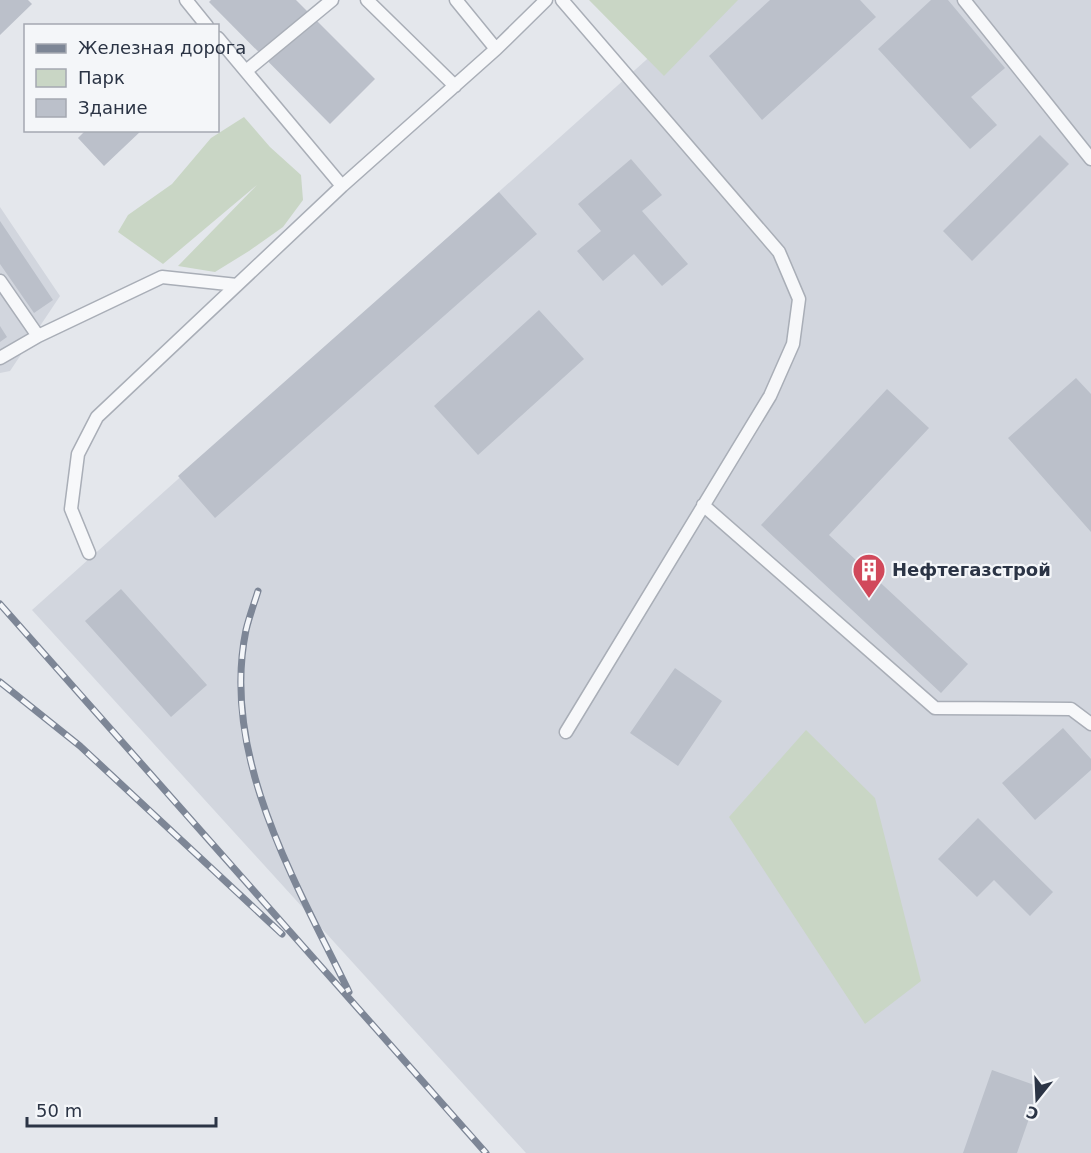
<svg xmlns="http://www.w3.org/2000/svg" width="1091" height="1153" font-family="'DejaVu Sans',sans-serif">
<rect width="100%" height="100%" fill="#e4e7ec"/>
<path fill="#d2d6de" d="M713,0H1091V1153H526L32,610Z
M0,207L60,296L10,371L0,373Z"/>
<path fill="#c9d6c5" d="M589,0H738L664,76Z
M244,117L270,147L301,175L303,200L283,227L249,251L215,272L178,266L257,185L163,264L118,232L128,215L172,184L211,138Z
M806,730L875,798L921,981L865,1024L729,817Z"/>
<path fill="#bbc0ca" d="M0,0H28L32,4L0,35Z
M211,0H296L375,79L330,124L209,2Z
M770,0H860L876,17L762,120L709,56Z
M931,0H948L1005,68L971,97L997,125L970,149L878,49Z
M86,130H142L104,166L78,138Z
M1040,135L1069,164L972,261L943,231Z
M631,159L662,195L642,211L688,264L662,286L634,254L603,281L577,251L601,231L578,204Z
M499,192L537,234L215,518L178,476Z
M0,221L53,300L34,313L0,264Z
M539,310L584,359L478,455L434,406Z
M0,326L7,337L0,342Z
M1076,378L1091,394V532L1008,438Z
M887,389L929,428L829,535L968,664L941,693L761,525Z
M121,589L207,685L171,717L85,621Z
M675,668L722,701L678,766L630,733Z
M1063,728L1091,759V770L1035,820L1002,783Z
M978,818L1053,892L1030,916L994,880L977,897L938,859Z
M992,1070L1040,1087L1017,1153H963Z"/>
<g fill="none" stroke-linecap="round" stroke-linejoin="round">
<defs>
<path id="lane" d="M186,0L207,26
M367,0L455,86
M456,0L496,49
M562,0L779,252L799,299L793,344L770,396L566,732
M964,0L1091,159
M218,38L342,186
M246,71L332,0
M0,281L38,336
M0,358L38,336L162,277L237,285
M703,505L935,708L1071,709L1091,724
M89,553L71,509L78,454L97,417L342,186L496,49L546,0"/>
</defs>
<use href="#lane" stroke="#a9aeb7" stroke-width="15"/>
<use href="#lane" stroke="#f7f8fa" stroke-width="12"/>
<defs>
<path id="rail" d="M258,591C254,604 249,617 246,630C220,756 296,883 349,992
M0,604L486,1153
M0,682L80,746L282,934"/>
</defs>
<use href="#rail" stroke="#7d8696" stroke-width="7"/>
<use href="#rail" stroke="#f4f6f9" stroke-width="4.5" stroke-dasharray="14" stroke-linecap="butt"/>
</g>
<defs>
<symbol id="building-pin" viewBox="-11 -11 22 30"><path d="M0 17L-7.5 6A9.5 9.5 0 1 1 7.5 6Z" fill="#d1495b" stroke="#f4f6f9"/><path d="M-4-6H4V6H1V3H-1V6H-4ZM-2.5-4.3h1.7v1.8h-1.7ZM.8-4.3h1.7v1.8H.8ZM-2.5-1h1.7V.8h-1.7ZM.8-1h1.7V.8H.8Z" fill="#fff"/></symbol>
</defs>
<g fill-rule="evenodd">
<use href="#building-pin" x="850" y="551" width="38" height="52"/>
</g>
<g text-anchor="middle" stroke-width="4.5" stroke-linejoin="round" paint-order="stroke">
<g font-size="18" font-weight="bold" fill="#2b3445" stroke="#f4f6f9" text-anchor="start">
<text x="892" y="576">Нефтегазстрой</text>
</g>
</g>
<rect x="24" y="24" width="195" height="108" fill="#f4f6f9" stroke="#a4a8b1" stroke-width="1.5"/>
<rect x="36" y="44" width="30" height="9" fill="#7d8696" stroke="#a4a8b1" stroke-width="1.5"/>
<text x="78" y="54" font-size="18" fill="#2b3445">Железная дорога</text>
<rect x="36" y="69" width="30" height="18" fill="#c9d6c5" stroke="#a4a8b1" stroke-width="1.5"/>
<text x="78" y="84" font-size="18" fill="#2b3445">Парк</text>
<rect x="36" y="99" width="30" height="18" fill="#bbc0ca" stroke="#a4a8b1" stroke-width="1.5"/>
<text x="78" y="114" font-size="18" fill="#2b3445">Здание</text>
<g transform="translate(1037 1099) rotate(198)" stroke="#f4f6f9" stroke-width="4.5" paint-order="stroke">
<path d="M0-4.5L10 22L0 15L-10 22Z" fill="#2b3445"/>
<text y="-9" font-size="16" font-weight="bold" text-anchor="middle" fill="#2b3445">С</text>
</g>
<path d="M27 1117v9h189v-9" fill="none" stroke="#2b3445" stroke-width="3"/>
<text x="36" y="1117" font-size="18" fill="#2b3445" stroke="#f4f6f9" stroke-width="4.5" paint-order="stroke">50 m</text>
</svg>
